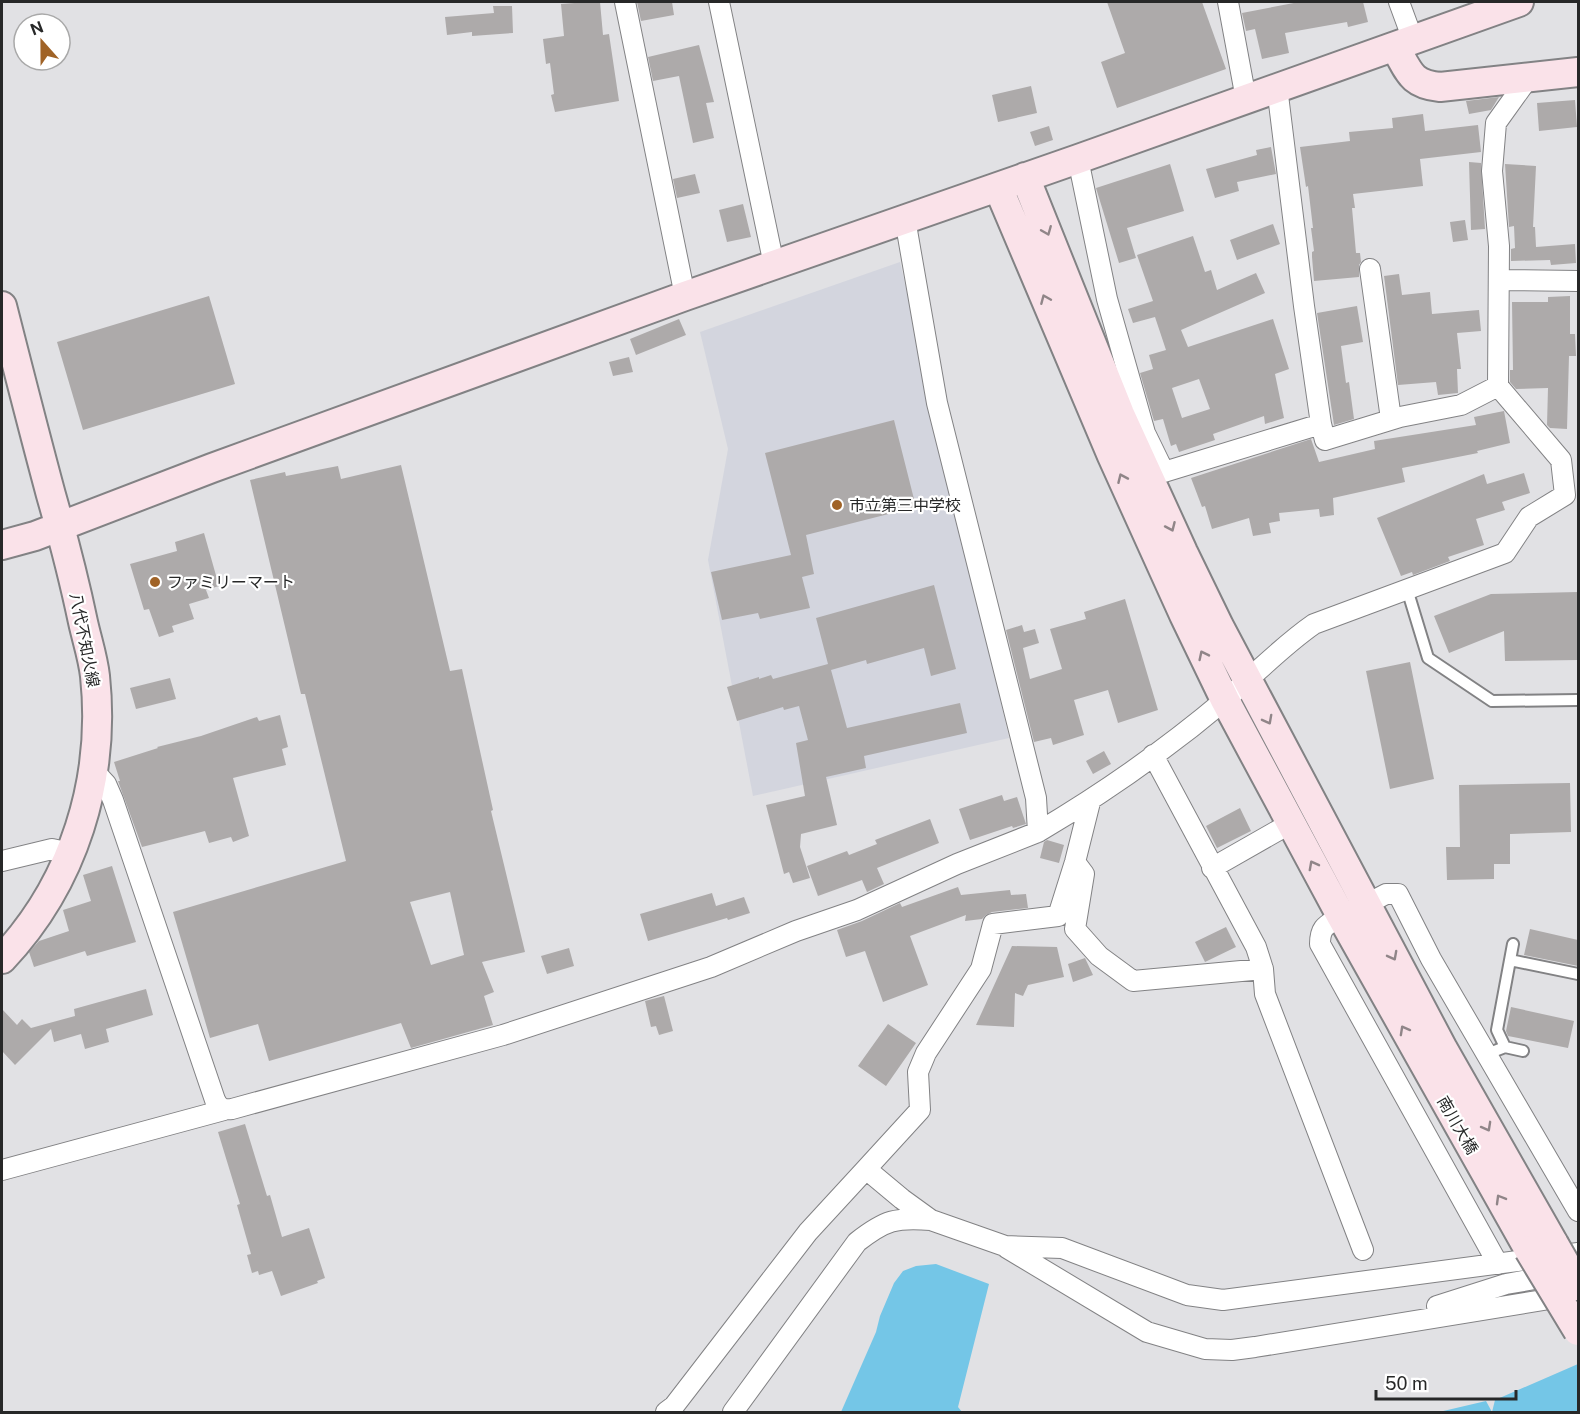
<svg xmlns="http://www.w3.org/2000/svg" width="1580" height="1414" font-family="'Public Sans','Noto Sans JP',sans-serif">
<rect width="100%" height="100%" fill="#e1e1e4"/>
<path fill="#d3d5de" d="M900,262L1009,738L753,796L708,560L728,449L700,332Z"/>
<path fill="#74c6e7" d="M936,1264L989,1284L958,1407L962,1412H841L876,1332L880,1316L894,1283L903,1271L916,1266Z
M1578,1364V1412H1439L1486,1401L1492,1412L1495,1400Z"/>
<path fill="#adaaaa" fill-rule="evenodd" d="M588,2H600L603,35L609,34L619,101L555,112L551,95L554,94L550,63L546,64L543,39L564,36L561,4Z
M637,2H672L674,15L641,21Z
M1107,2H1202L1226,69L1117,108L1101,62L1125,53Z
M1299,2H1363L1368,22L1348,27L1347,22L1285,33L1289,53L1262,59L1255,29L1246,31L1242,13Z
M493,6H512L513,33L472,36V32L447,35L445,17L494,13Z
M699,45L714,102L706,103L714,138L693,143L679,76L653,81L648,57Z
M1031,86L1037,113L998,122L992,95Z
M1499,97L1491,110L1469,114L1466,101Z
M1575,100L1577,127L1539,131L1537,103Z
M1423,114L1425,131L1478,125L1481,152L1420,159L1423,186L1353,194L1355,208H1352L1356,253H1360L1361,262L1359,265V277L1314,281L1312,257V252L1314,251L1311,228H1313L1308,186L1306,187L1300,147L1350,141L1349,132L1393,128L1392,118Z
M1049,126L1053,140L1035,146L1030,132Z
M1271,147L1276,174L1237,182L1239,191L1215,198L1206,169L1257,155L1256,150Z
M1469,162L1481,163L1485,229L1471,230Z
M1170,164L1184,211L1127,228L1136,258L1119,263L1096,188Z
M1505,164L1536,166L1533,227H1535L1536,247L1575,244L1576,263L1551,265L1550,260L1511,261V249L1515,248L1514,226L1509,227Z
M695,174L700,193L677,198L673,179Z
M743,204L751,237L727,242L719,210Z
M1465,220L1468,240L1453,242L1450,222Z
M1273,224L1280,244L1237,260L1230,240Z
M1193,236L1205,272L1211,270L1217,290L1256,273L1265,293L1181,330L1188,347L1273,319L1289,369L1275,374L1284,418L1265,424L1264,416L1213,434L1215,440L1179,452L1176,444L1171,446L1163,419L1154,421L1140,373L1153,369L1149,355L1166,350L1155,317L1133,323L1128,309L1153,301L1137,255ZM1199,379L1210,409L1182,418L1172,388Z
M1399,274L1402,295L1430,292L1432,314L1479,310L1481,331L1457,333L1461,369H1457L1458,393L1438,395L1436,382L1398,385L1384,276Z
M209,296L235,384L83,430L57,342Z
M1570,296V334H1575L1576,356H1569L1567,429L1550,428L1547,425L1548,388L1516,389L1510,382V370H1513L1512,302H1548V297Z
M1357,306L1363,342L1341,346L1346,383L1349,382L1354,419L1334,425L1317,313Z
M679,319L686,335L636,355L630,339Z
M629,357L633,372L613,376L609,362Z
M1504,411L1510,443L1477,451L1478,453L1402,468L1405,482L1333,498L1334,515L1320,517L1319,509L1279,513L1280,521L1269,523L1271,533L1253,536L1249,518L1212,529L1205,506L1202,507L1191,478L1311,439L1319,462L1375,449L1374,441L1476,425L1474,417Z
M894,420L916,507L806,535L814,574L802,577L810,608L760,619L758,613L722,620L711,572L791,555L765,453Z
M401,465L450,671L462,669L493,810L491,811L525,952L482,962L494,992L484,996L493,1025L411,1048L401,1023L269,1061L258,1024L210,1038L173,912L346,861L305,694H301L250,480L285,472L286,476L338,466L341,479ZM450,892L464,955L431,965L410,902Z
M1524,473L1530,493L1502,502L1505,510L1476,519L1484,545L1448,557L1450,561L1413,575L1412,572L1401,576L1377,518L1484,474L1487,484Z
M204,533L219,586L206,590L209,598L189,604L194,619L172,626L174,632L159,637L149,609L144,610L130,564L177,551L175,542Z
M934,585L956,669L931,676L924,648L867,664L866,660L831,670L847,728L960,703L967,733L864,756L866,768L826,777L837,825L801,834L800,847L810,878L793,883L789,872L784,874L766,805L805,796L796,743L808,740L799,706L784,710L783,707L737,721L727,687L759,677V679L771,675L773,679L828,664L816,618Z
M1578,592V660L1505,661L1504,631L1449,653L1434,616L1491,594Z
M1125,599L1158,710L1118,723L1108,690L1074,700L1084,735L1053,745L1051,738L1034,742L1006,630L1022,625L1024,632L1035,629L1039,643L1023,648L1030,679L1062,669L1050,629L1086,619L1084,612Z
M1410,662L1434,779L1390,789L1366,671Z
M170,678L176,699L136,709L130,688Z
M280,715L288,747L282,749L286,765L233,778L249,836L233,842L231,837L209,843L205,831L142,847L118,781H120L114,762L158,748L157,747L201,736L257,717L259,721Z
M1104,751L1111,764L1093,774L1086,761Z
M1570,783L1571,832L1510,834V864H1494V879L1447,880L1446,847H1460L1459,785Z
M1002,795L1004,801L1017,797L1026,824L1013,828L1012,826L970,840L959,809Z
M1240,808L1251,831L1217,848L1206,826Z
M930,819L939,843L877,868L884,884L867,892L862,880L818,896L807,866L847,851L849,855L877,844L875,840Z
M1047,840L1064,845L1059,863L1040,858L1044,842Z
M112,866L136,942L87,956L85,951L34,967L29,952L39,941L69,931L63,910L91,901L83,875Z
M958,887L961,895L1010,890L1011,895L1026,894L1028,908L992,912L986,915L982,919L965,921L966,915L910,936L928,985L883,1002L865,951L846,957L837,930L862,921L900,903L902,907Z
M712,893L716,906L744,897L750,913L728,920L727,918L648,941L640,914Z
M1226,927L1236,947L1205,962L1195,942Z
M1530,929L1578,940V966L1524,955Z
M1012,946L1057,947L1064,977L1028,985L1023,996L1015,993L1014,1027L976,1025Z
M569,948L574,966L547,974L541,956Z
M1085,958L1093,975L1073,982L1068,964Z
M146,989L153,1015L106,1029L109,1042L85,1049L81,1034L54,1042L51,1029L15,1065L2,1051V1009L17,1025L22,1019L31,1028L75,1016L74,1009Z
M664,996L673,1031L659,1035L656,1026L651,1027L645,1001Z
M1511,1007L1574,1021L1568,1048L1508,1036L1506,1031Z
M888,1024L916,1043L886,1086L858,1066Z
M245,1124L267,1196L270,1195L282,1237L309,1228L325,1278L317,1281L318,1283L281,1296L272,1271L259,1275L258,1271L252,1273L247,1255L251,1254L237,1205L240,1204L218,1132Z"/>
<g fill="none" stroke-linecap="round" stroke-linejoin="round">
<defs>
<path id="lane" d="M1407,589L1428,658L1492,701L1578,700
M1510,960L1578,974
M1505,1047L1497,1030L1513,944
M1487,1054L1505,1047L1523,1051"/>
<path id="street" d="M625,2L685,296
M719,2L774,265
M1228,2L1246,99
M1399,2L1413,40
M1277,87L1304,306L1321,424
M1078,159L1107,299L1145,433L1164,472L1321,424L1325,440L1400,417L1461,405L1498,386L1499,246L1492,171L1496,123L1529,77
M1370,269L1391,419
M1499,280L1578,281
M1153,755L1256,947L1263,969L1265,994L1363,1250
M94,771L106,784L113,800L215,1100C219,1108 223,1110 232,1109L503,1035L711,967L796,931L857,910L957,864L1038,832L1036,798L937,403L905,219
M1090,802L1075,862L1058,916L993,924L981,969L926,1053L918,1072L920,1110L866,1169L902,1199L931,1220L1005,1246L1062,1248L1187,1295L1223,1300L1578,1253
M1038,832C1104,793 1168,748 1226,699C1256,674 1282,646 1314,624L1505,553L1529,517L1565,495L1561,460L1498,386
M2,861L52,849L71,853
M1075,862L1084,874L1075,929L1099,956L1133,981L1263,969
M1212,868L1291,823
M1365,905L1386,894H1398L1431,959L1578,1211
M1341,916C1327,925 1320,926 1320,944L1498,1264
M2,1170L224,1110
M1007,1248L1147,1332L1205,1349L1232,1350L1255,1347L1568,1296
M1437,1306L1506,1284L1557,1275
M666,1412L674,1406L808,1232L866,1169
M733,1412L857,1242C885,1220 896,1217 931,1220"/>
<path id="secondary" d="M1395,47C1409,71 1410,84 1440,87L1578,72
M1025,177L1120,414L1183,552L1219,626L1443,1049L1554,1244
M998,187L1112,456L1184,615L1225,700L1341,916L1529,1250
M2,306C18,369 34,432 51,495C63,537 74,579 83,622C87,640 93,658 95,676C106,779 74,883 2,959
M2,545L35,536L212,468L685,296L1078,159L1519,2"/>
</defs>
<use href="#lane" stroke="#828284" stroke-width="14"/>
<use href="#street" stroke="#828284" stroke-width="22"/>
<use href="#secondary" stroke="#828284" stroke-width="32"/>
<use href="#lane" stroke="#fff" stroke-width="10"/>
<use href="#street" stroke="#fff" stroke-width="20"/>
<use href="#secondary" stroke="#fae2e9" stroke-width="28"/>
<defs>
<path id="secondary-bridge" d="M1554,1244L1578,1286
M1529,1250L1578,1331"/>
</defs>
<use href="#secondary-bridge" stroke="#828284" stroke-width="32" stroke-linecap="butt"/>
<use href="#secondary-bridge" stroke="#fae2e9" stroke-width="28"/>
</g>
<defs><path id="oneway-chevron" d="M-2-3.5L2.5 0L-2 3.5" fill="none" stroke-width="1.6" stroke-linecap="round" stroke-linejoin="round" transform="scale(1.5)"/></defs>
<g stroke="#908588">
<use href="#oneway-chevron" transform="translate(1047 231) rotate(68)"/>
<use href="#oneway-chevron" transform="translate(1045 299) rotate(-113)"/>
<use href="#oneway-chevron" transform="translate(1122 478) rotate(-114)"/>
<use href="#oneway-chevron" transform="translate(1171 527) rotate(66)"/>
<use href="#oneway-chevron" transform="translate(1203 655) rotate(-116)"/>
<use href="#oneway-chevron" transform="translate(1268 720) rotate(62)"/>
<use href="#oneway-chevron" transform="translate(1313 865) rotate(-118)"/>
<use href="#oneway-chevron" transform="translate(1393 956) rotate(62)"/>
<use href="#oneway-chevron" transform="translate(1404 1030) rotate(-119)"/>
<use href="#oneway-chevron" transform="translate(1487 1127) rotate(61)"/>
<use href="#oneway-chevron" transform="translate(1500 1199) rotate(-120)"/>
</g>
<g fill="#a06327" stroke="#fff" stroke-width="2">
<circle cx="837" cy="505" r="6"/>
<circle cx="155" cy="582" r="6"/>
</g>
<g text-anchor="middle" stroke-width="4.5" stroke-linejoin="round" paint-order="stroke">
<g font-size="16" fill="#272828" stroke="#fff" text-anchor="start">
<text x="849" y="511">市立第三中学校</text>
<text x="167" y="588">ファミリーマート</text>
</g>
<g font-size="16" fill="#272828" stroke="#fff">
<text transform="translate(85 640) rotate(79)" y="6">八代不知火線</text>
<text transform="translate(1458 1125) rotate(60)" y="6">南川大橋</text>
</g>
</g>
<rect width="1580" height="1414" fill="none" stroke="#272828" stroke-width="6"/>
<g transform="translate(42 42) rotate(339)"><circle r="28" fill="#ffffff" stroke="#a9a9a9" stroke-width="1.5"/>
<path d="M0-4.5L10 22L0 15L-10 22Z" fill="#a06327"/>
<text y="-9" font-size="16" font-weight="bold" text-anchor="middle" fill="#272828">N</text>
</g>
<path d="M1376 1390v9h140v-9" fill="none" stroke="#272828" stroke-width="3"/>
<text x="1385" y="1390" font-size="18" fill="#272828" stroke="#ffffff" stroke-width="4.5" paint-order="stroke">50 m</text>
</svg>
